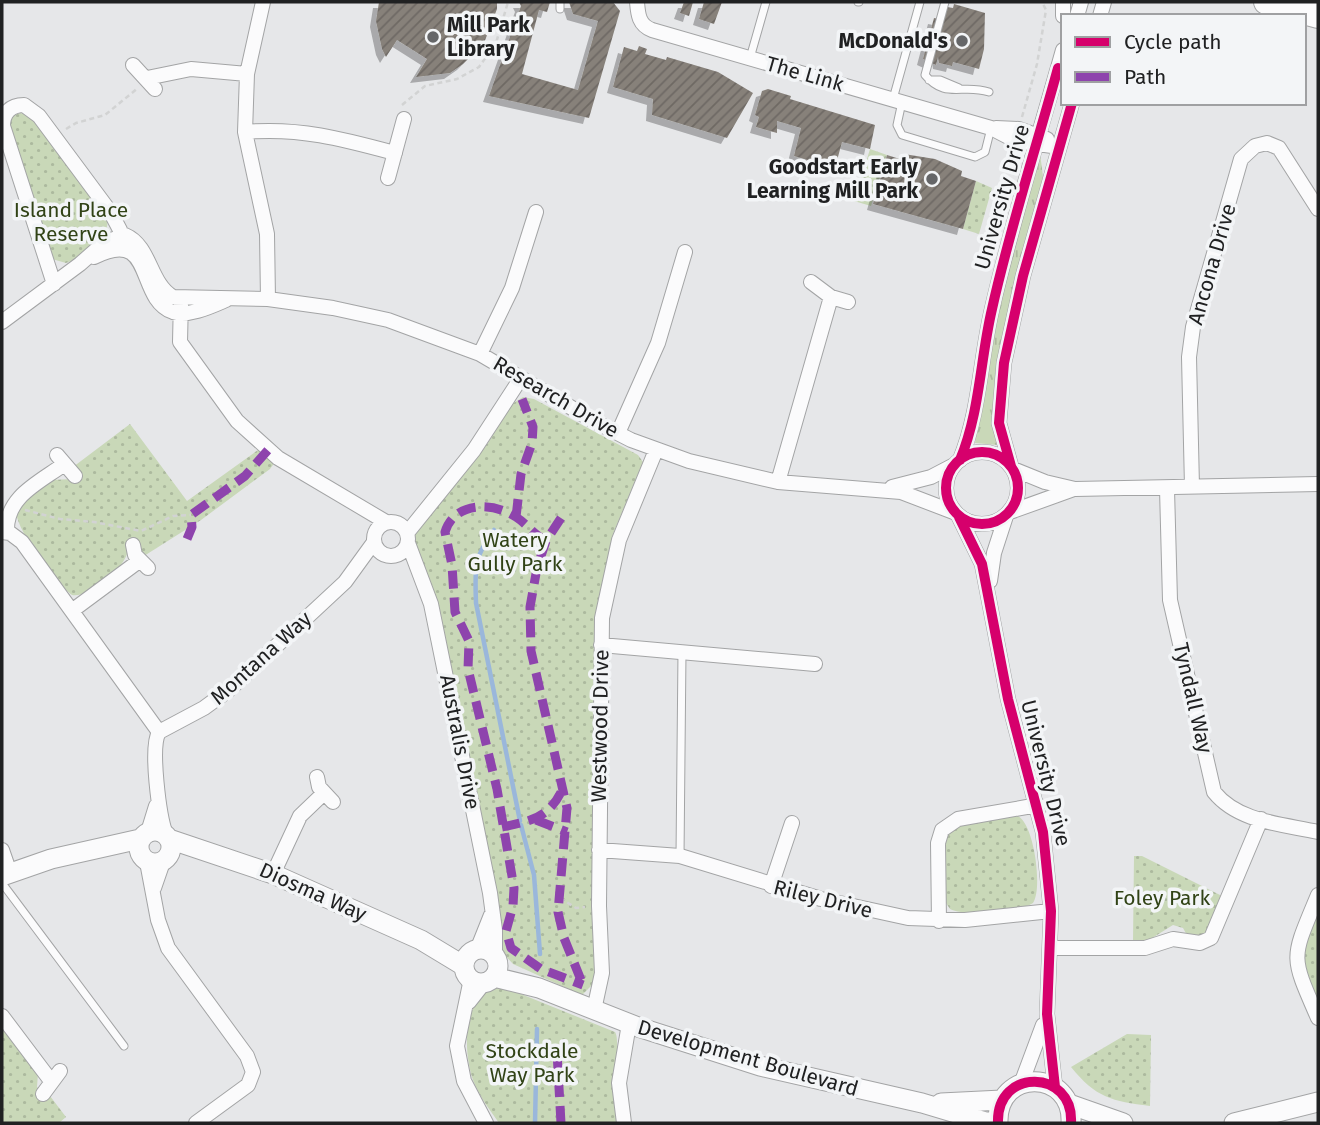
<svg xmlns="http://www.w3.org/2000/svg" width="1320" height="1125" font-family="'Fira Sans',sans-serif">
<defs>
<pattern id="grass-tufts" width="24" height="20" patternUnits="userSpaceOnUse" patternTransform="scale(1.75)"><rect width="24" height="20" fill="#c9d8b8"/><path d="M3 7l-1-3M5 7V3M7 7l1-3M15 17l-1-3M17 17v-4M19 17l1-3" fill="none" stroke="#acb99e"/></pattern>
<pattern id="park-dots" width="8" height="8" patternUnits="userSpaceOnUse" patternTransform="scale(1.75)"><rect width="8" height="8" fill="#c9d8b8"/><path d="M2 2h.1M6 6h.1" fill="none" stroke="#acb99e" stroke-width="1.8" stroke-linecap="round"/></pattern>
<pattern id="building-hatch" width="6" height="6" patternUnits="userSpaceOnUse" patternTransform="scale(1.75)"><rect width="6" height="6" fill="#87817a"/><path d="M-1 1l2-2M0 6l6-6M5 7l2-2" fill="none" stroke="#6e6964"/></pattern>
<filter id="shadow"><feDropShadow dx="-6" dy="6" stdDeviation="0" flood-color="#0004"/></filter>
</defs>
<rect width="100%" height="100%" fill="#e6e7e9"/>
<path fill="url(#grass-tufts)" d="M1040,153L1044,184L994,425L997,445L975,443L992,325Z"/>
<path fill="url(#park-dots)" d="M20,113L29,115L107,218C111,239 85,256 66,263L52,259L8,123L12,116Z
M870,149L887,155L871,206L854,201Z
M976,181L992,188L979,234L963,229Z
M523,397L534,399L638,455L643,462L613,534L595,616V976L593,984L582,995L513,964L500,950L413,541L414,534L488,443L512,404Z
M130,424L187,501L258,450L275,462L270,469L201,520L144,556L128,551C124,569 90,598 72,595C56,583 13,527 16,508L52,480L73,479V467Z
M1018,816C1034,824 1043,888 1033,903C1019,912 965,917 950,909L944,900L946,835L959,825Z
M1134,856H1142L1224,897L1211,929L1203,937H1188L1183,928L1173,925L1149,940L1133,941Z
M1318,907V1012L1300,949Z
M501,986L615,1032C622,1042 609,1098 618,1123H499C490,1110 479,1096 473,1080C463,1051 461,993 501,986Z
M2,1025L38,1073L37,1087L47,1101L50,1096L66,1117L59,1123H2Z
M1127,1034L1151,1035L1150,1106C1112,1101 1096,1098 1071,1067Z"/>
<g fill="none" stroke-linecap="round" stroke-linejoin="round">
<path stroke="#9ab7db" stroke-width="4.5" d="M494,530C473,558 475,569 476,603L520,821
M521,825L534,875L540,954
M535,1123L537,1029"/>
</g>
<path fill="url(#building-hatch)" filter="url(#shadow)" d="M379,2H497V9L484,43L463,64L450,73L416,77L427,59L397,40L386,57L382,49L376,21Z
M519,2H550L547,12L539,10L522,74L578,90L598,21L573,14L569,2H613L620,11L589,118L489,96L521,6Z
M684,2H693L689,16L680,13Z
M704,2H722L714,24L699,19Z
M954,4L985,13L984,49L979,69L953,62L952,66L939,63L938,57L936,65L923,59L934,18L944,20L947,7L953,8Z
M639,46L647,49L645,54L666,60L667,57L718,72L753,93L727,138L652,115L653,99L613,87L624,47L637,51Z
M768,89L791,96L790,99L875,125L870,149L842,142L835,168L794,156L801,128L777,121V133L756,127L759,117L755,115L762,91Z
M904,154L935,159L962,171L961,176L976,181L963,229L873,204L887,155L903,160Z"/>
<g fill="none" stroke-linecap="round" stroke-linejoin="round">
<defs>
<path id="lane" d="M858,2H859
M945,2L925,75C946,100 962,83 989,92
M560,9V2
M750,58L766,2
M929,80H940L959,88
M893,99L920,2
M902,102L897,125L902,135L975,157L985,152L991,128
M680,856L682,652
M2,883L124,1046"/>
<path id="street" d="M263,2L247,74L245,132L267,234L268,299
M637,2C638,15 639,25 652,30L991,128L1016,141L1059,147
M1063,2V16
M1077,16L1081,2
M1100,16L1104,2
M133,65L155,89
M147,78L191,69L247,74
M996,128L1019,129L1047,139
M245,132C299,127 343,139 395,153
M388,178L404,119
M94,257C156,226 135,299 173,312C189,317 212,306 226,300
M811,282L831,297L848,302
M54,284L3,126C3,113 10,105 24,105L39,116L111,213L120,230L122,248
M181,299L180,342L237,421L278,458L386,522
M2,322L80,264L105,242L125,235C151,246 149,283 173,297L268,299L333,308L388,320L480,354L594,421L631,440L689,461L778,482L901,492L956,513
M480,354L512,288L536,212
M618,433L658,343L685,252
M946 488a36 36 0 1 1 72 0a36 36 0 1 1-72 0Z
M57,455L75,476
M960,460C980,411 980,360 992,309C1012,222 1039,136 1063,50
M1011,466L999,423L1004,363L1023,276L1072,103
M1013,469L1045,482L1075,489L1318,484
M778,482L831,297
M892,487L931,477L954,465
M1192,487L1189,357L1193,327L1241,159L1255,146L1267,143L1279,148L1318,209
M1167,489L1170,600L1214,792C1238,822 1282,824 1318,832
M1010,512L1074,489
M959,517L982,564L1008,699L1043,832L1051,911L1047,1014L1055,1087
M374 539a17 17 0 1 1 34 0a17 17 0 1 1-34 0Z
M7,531C6,497 38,483 63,465
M2,532L10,533L22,542L159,732
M407,533L474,450L521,378
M408,543L431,604L490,893L495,930V956
M133,545L135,555L148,568
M990,581L994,553L1006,516
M73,610L139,561
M601,645L815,664
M317,777L319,787L333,802
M148,832L156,806
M166,835C159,816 150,747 159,732L204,708L230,689L345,582L374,542
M2,850L10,873
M599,850L680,856L821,899L908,918L965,920L1051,911
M147,862L158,920L168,948L247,1056L253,1072L248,1085L196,1123
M273,874L300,816L324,793
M771,886L792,823
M154,888L163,862
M1318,895C1291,960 1290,954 1318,1018
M939,921L938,843L942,830L958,819L1038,805
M1052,948H1145L1173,939L1200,943L1211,938L1261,819
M477,950L491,915
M471,979L457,1046L464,1081L486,1123
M469,1002L484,983
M594,1010L602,973L599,906L602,618L619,540L656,450
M2,1016L51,1081
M1021,1084L1043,1025
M43,1094L60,1071
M624,1123L619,1083L629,1024"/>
<path id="secondary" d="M139 847a16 16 0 1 1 32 0a16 16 0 1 1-32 0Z
M169,839L273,874L421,940L464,966
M2,876L51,859L140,839
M464 966a17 17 0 1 1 34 0a17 17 0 1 1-34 0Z
M494,977L539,988L638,1027L760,1066L922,1103L986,1122H998
M941,1103L1002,1100
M1069,1104L1123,1123
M998,1123C996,1067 1074,1069 1071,1123
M1234,1123L1318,1102"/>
<path id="highway" d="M1266,2L1318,16"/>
</defs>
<use href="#lane" stroke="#a3a4a5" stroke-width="9"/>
<use href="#street" stroke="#a3a4a5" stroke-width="16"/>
<use href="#secondary" stroke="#a3a4a5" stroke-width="21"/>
<use href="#highway" stroke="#a3a4a5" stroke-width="26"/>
<path stroke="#d2d3d3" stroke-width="2.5" stroke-dasharray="5 3.5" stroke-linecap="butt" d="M402,105L425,86L457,79L479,67L496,43L508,2
M1022,117L1037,64L1046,10L1042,2
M66,129L76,123L105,115L138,88
M25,510L60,519L94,522L141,531L173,516L191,515
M560,898L576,908L585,907"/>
<use href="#lane" stroke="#fbfbfc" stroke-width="7"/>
<use href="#street" stroke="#fbfbfc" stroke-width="14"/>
<use href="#secondary" stroke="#fbfbfc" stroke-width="19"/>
<use href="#highway" stroke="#fbfbfc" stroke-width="24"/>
<path stroke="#8e44ad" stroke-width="9" stroke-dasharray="18 9" stroke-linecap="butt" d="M516,517L521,474L532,443L533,427L522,399
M561,518L546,541L537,568L530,607L531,651L567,808L558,912L564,938L583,985
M187,539L192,527L191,515L245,476L268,450
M546,541C533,534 527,524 516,517C492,501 454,502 445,532L452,565L455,612L469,641L468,669L497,789L514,888L513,906L506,931L511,948L541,969L583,985
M536,820L567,832
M502,827C532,821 550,818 564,786
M557,1052L561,1123"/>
<defs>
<path id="cycleway" d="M946 488a36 36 0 1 1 72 0a36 36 0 1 1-72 0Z
M960,460C980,412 980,360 992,309C1010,228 1036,148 1058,68
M1011,466L999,423L1004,363L1023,276L1072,103
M959,517L982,564L1008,699L1043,832L1051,911L1047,1014L1055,1087
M998,1123C996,1067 1074,1069 1071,1123"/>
</defs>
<use href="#cycleway" stroke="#f3f5f7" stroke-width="15"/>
<use href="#cycleway" stroke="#d6006c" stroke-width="10"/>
</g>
<g fill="#656668" stroke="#f3f5f7" stroke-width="2.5">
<circle cx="433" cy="37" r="7"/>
<circle cx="962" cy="41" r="7"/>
<circle cx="932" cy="179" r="7"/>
</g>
<g text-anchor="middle" stroke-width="7" stroke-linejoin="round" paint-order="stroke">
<g font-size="21" font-weight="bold" fill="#202122" stroke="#f3f5f7" text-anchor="end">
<text x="447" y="32" text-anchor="start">Mill Park<tspan x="447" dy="24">Library</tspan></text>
<text x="948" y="48">McDonald's</text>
<text x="918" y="174">Goodstart Early<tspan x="918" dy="24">Learning Mill Park</tspan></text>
</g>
<g font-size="21" fill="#202122" stroke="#f3f5f7">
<text transform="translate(805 74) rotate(16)" y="7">The Link</text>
<text transform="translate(1002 197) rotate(-74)" y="7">University Drive</text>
<text transform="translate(1212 264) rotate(-74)" y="7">Ancona Drive</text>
<text transform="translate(556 397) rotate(30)" y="7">Research Drive</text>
<text transform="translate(261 658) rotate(-42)" y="7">Montana Way</text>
<text transform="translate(1193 698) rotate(77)" y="7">Tyndall Way</text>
<text transform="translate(600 726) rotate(-89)" y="7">Westwood Drive</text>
<text transform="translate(460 742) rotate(79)" y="7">Australis Drive</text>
<text transform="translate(1046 773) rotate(76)" y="7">University Drive</text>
<text transform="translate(313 892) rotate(24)" y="7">Diosma Way</text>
<text transform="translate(823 899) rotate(14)" y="7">Riley Drive</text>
<text transform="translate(748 1058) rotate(16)" y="7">Development Boulevard</text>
</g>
<g font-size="21" fill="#314316" stroke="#f3f5f7">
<text x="71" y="217">Island Place<tspan x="71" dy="24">Reserve</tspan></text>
<text x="515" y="547">Watery<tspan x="515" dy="24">Gully Park</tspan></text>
<text x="1162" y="905">Foley Park</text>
<text x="532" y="1058">Stockdale<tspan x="532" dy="24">Way Park</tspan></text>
</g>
</g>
<rect width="1320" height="1125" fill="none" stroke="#202122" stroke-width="7"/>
<rect x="1061" y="14" width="245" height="91" fill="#f3f5f7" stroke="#9fa0a2" stroke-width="2"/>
<rect x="1075" y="37" width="35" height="10" fill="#d6006c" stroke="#9fa0a2" stroke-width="2"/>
<text x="1124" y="49" font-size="21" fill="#202122">Cycle path</text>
<rect x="1075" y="72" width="35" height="10" fill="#8e44ad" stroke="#9fa0a2" stroke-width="2"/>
<text x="1124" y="84" font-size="21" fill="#202122">Path</text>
</svg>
